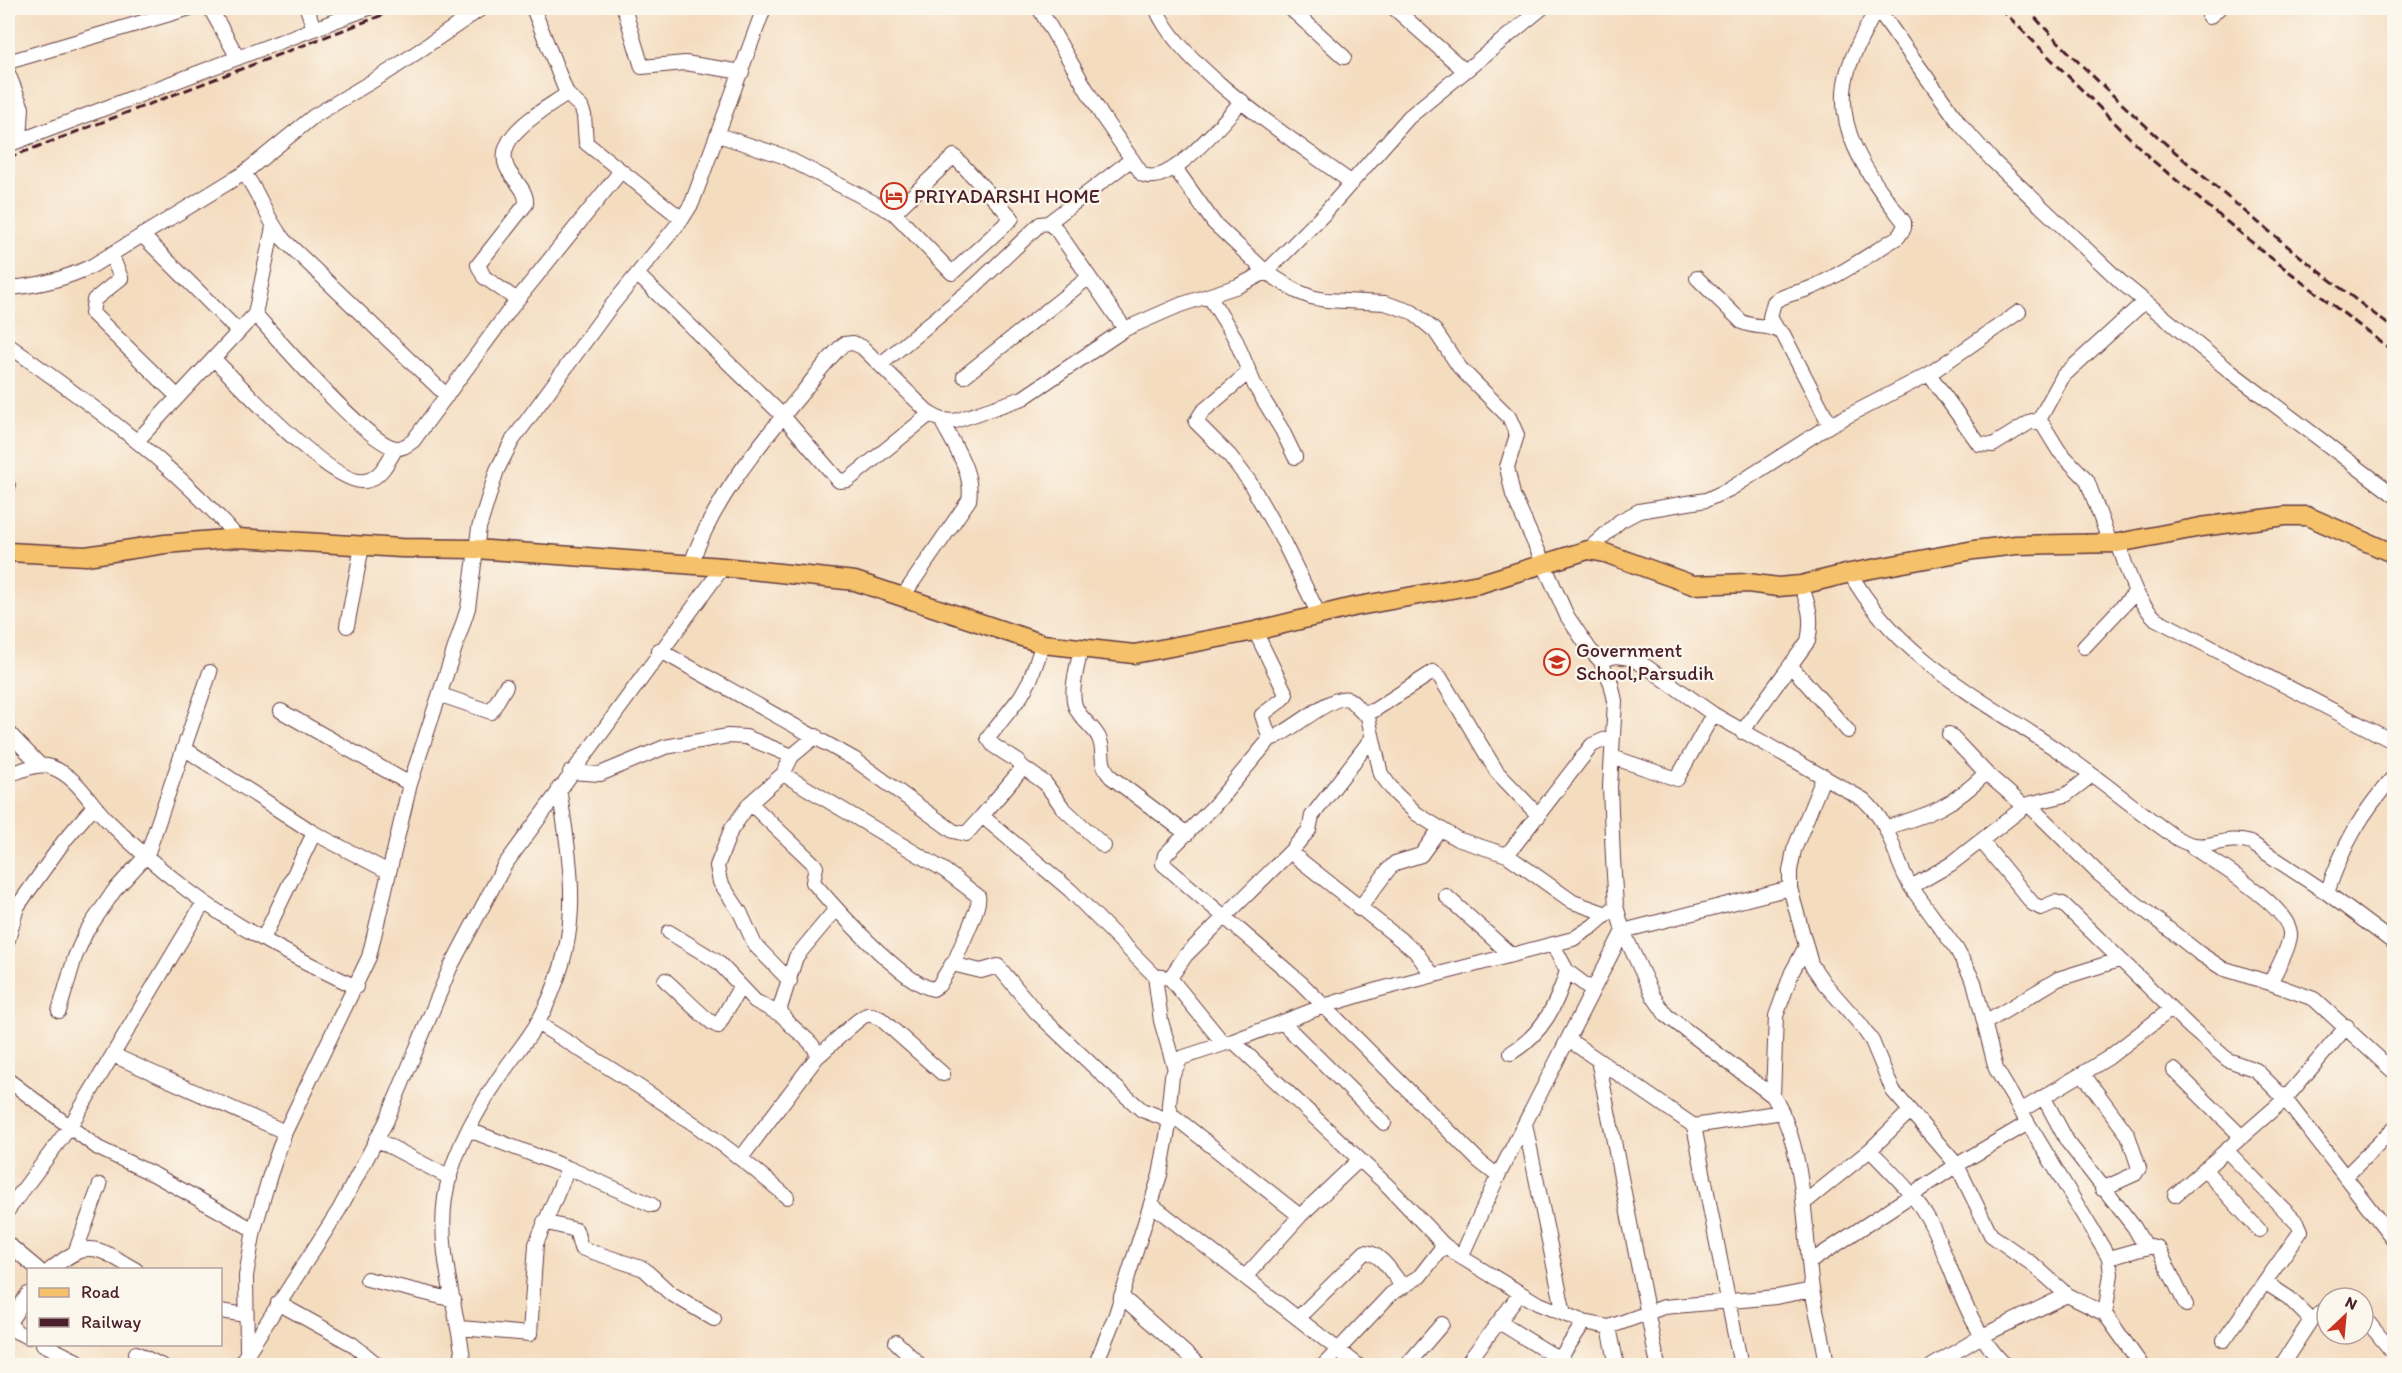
<svg xmlns="http://www.w3.org/2000/svg" width="2402" height="1373" font-family="Itim,sans-serif">
<rect width="100%" height="100%" fill="#fbf7ec"/>
<filter id="ink" filterUnits="userSpaceOnUse"><feTurbulence type="fractalNoise" baseFrequency=".0167" numOctaves="2"/><feDisplacementMap in="SourceGraphic" scale="12" xChannelSelector="R" yChannelSelector="G"/><feConvolveMatrix kernelMatrix="1 2 1 2 8 2 1 2 1" color-interpolation-filters="sRGB"/></filter>
<filter id="wash" filterUnits="userSpaceOnUse"><feTurbulence type="fractalNoise" baseFrequency=".008" numOctaves="4" result="noise"/><feDisplacementMap in="SourceGraphic" scale="24" xChannelSelector="R" yChannelSelector="G"/><feGaussianBlur stdDeviation="1.35" result="paint"/><feColorMatrix in="noise" values="0 0 0 0 0 0 0 0 0 0 0 0 0 0 0 0 0 1.4 0 .05"/><feComposite in="paint" operator="in"/></filter>
<g filter="url(#wash)">
<rect width="100%" height="100%" fill="#f4dcbf"/>
</g>
<g filter="url(#ink)">
<g fill="none" stroke-linecap="round" stroke-linejoin="round">
<defs>
<path id="minor" d="M210,8L238,58
M307,8L313,26
M533,8L567,94L581,107L584,115L586,143L682,219
M624,8L642,67L685,63L742,72
M1039,8L1102,116L1142,174C1169,190 1224,120 1242,101
M1156,8C1178,66 1300,145 1352,183
M1290,8L1344,57
M1394,8L1464,70
M1542,8L1409,117L1323,215L1266,272L1296,291L1311,297L1325,300L1385,303L1412,312L1435,331L1460,368L1509,417L1517,435L1507,467L1513,495L1567,616L1590,650L1600,660L1611,683L1615,701L1610,787L1613,859L1616,906L1623,931L1653,996L1666,1015L1773,1096C1806,1148 1804,1229 1812,1289C1816,1314 1824,1340 1827,1366
M1877,8L1960,124L1993,161L2121,282L2231,372L2394,495
M2209,17L2219,8
M8,62L190,8
M8,73L22,108L20,140
M718,135L783,156L894,213L954,156L1012,218L952,273L894,213
M8,145L369,8
M244,173C260,194 267,220 284,240L447,396
M1048,223L1132,159
M142,235L238,331
M111,254L121,278L94,300L92,313L178,397
M637,274L783,416L839,481L848,480L930,414
M1697,278L1742,322C1756,329 1770,323 1783,334L1830,425
M8,288C37,286 65,279 92,266L244,173L314,116L391,70L482,8
M1209,296L1235,338L1255,386L1282,430L1295,457
M517,300L484,277L478,265L526,204C527,193 519,185 512,176C484,140 543,111 567,94
M255,314C278,339 368,445 396,448C403,449 408,444 413,441L517,300L621,171
M1777,329L1770,317L1774,302C1786,293 1800,293 1813,287C1843,274 1870,254 1898,237L1904,228V222C1870,177 1829,127 1849,67C1856,46 1867,27 1877,8
M8,345C89,403 172,462 238,538
M214,359C238,383 333,487 365,481C380,479 389,460 396,448
M881,364L975,286L1040,224L1048,223L1056,229L1125,329
M1249,372L1202,412L1196,422L1230,456L1249,481L1284,543L1319,615
M1929,374L1979,444L1993,445L2032,421L2043,425L2059,451L2087,480L2110,543
M964,376L1088,278
M2038,422L2063,376L2144,302
M137,441L255,314L273,227
M8,486V487
M2118,543C2128,571 2134,599 2156,619L2394,742
M1588,550L1620,521L1639,511L1706,500L1730,489L1830,425L1929,374L2019,312
M691,564C713,500 759,445 802,393C815,377 828,358 844,344L853,343L862,347L930,414L941,420L955,421L1023,398L1125,329L1180,305L1238,286L1266,272L1214,223L1175,168
M1850,573C1899,660 1981,698 2060,752C2101,779 2138,812 2178,839C2209,856 2220,833 2251,843L2327,893L2394,943
M903,596L969,500C974,472 953,444 941,420
M347,626L362,546
M1255,631L1286,694L1283,699L1262,715L1270,739L1213,807L1165,855L1163,864L1300,982L1480,1162L1498,1176
M1043,644L1030,680L1021,696L988,738L994,746L1019,762L1021,770L982,816L1070,890L1155,976L1170,978L1224,1044
M2084,647L2135,593
M1081,648C1078,665 1069,692 1076,708C1081,720 1094,727 1099,738C1106,754 1097,760 1111,777L1187,834
M659,650L854,759L953,831L966,834L982,816
M1600,660L1617,656L1630,658L1647,667L1713,714L1864,800C1895,829 1891,854 1911,887L1951,864L2028,804L2066,795L2092,775
M1791,666L1848,731
M441,695L491,712L506,686
M281,711L410,784
M1367,713L1381,774L1395,793L1417,814L1457,839L1507,855L1573,902L1607,914
M8,732L40,765
M1742,732L1808,641C1813,619 1809,606 1801,585
M1949,734L1986,773L2024,806
M1270,739C1288,735 1331,693 1348,699C1353,701 1357,708 1362,712L1373,711L1433,672L1440,677L1497,772L1539,816
M185,749L314,833L389,872
M1612,757L1677,779L1713,714
M1021,766L1045,783L1063,808L1104,846
M570,772L600,774L665,747L728,736L746,737L792,756L816,736
M783,774L944,870L978,896C982,905 958,950 954,964
M8,775C21,771 38,762 51,767C78,777 88,801 107,820C131,844 159,868 186,889C238,929 298,959 356,987
M1824,776L1794,850L1790,871V888L1811,964L1824,983L1861,1025L1872,1041L1893,1091L1957,1165L1991,1235L2035,1266L2067,1295L2105,1314
M750,803L813,863L816,867L813,882C835,908 902,983 933,989L939,985L952,964L981,971L998,966L1036,1012L1111,1083L1142,1110L1171,1121
M2028,804L2100,875L2199,953L2222,968L2270,983
M1887,827C1930,815 1954,805 1986,773
M1982,842L2033,904L2041,908L2055,902L2063,904L2191,1028L2228,1060L2256,1070L2285,1099L2394,1240
M2192,847C2213,861 2293,908 2290,936C2288,951 2277,969 2270,983L2314,999L2394,1072
M1290,852L1309,830L1312,816L1372,738
M1507,855L1592,745L1613,736
M2327,893C2343,845 2361,814 2394,776
M1446,896L1510,954
M1359,909L1388,870L1395,863L1421,855L1439,830
M669,932L718,962L755,1001L781,1015
M263,939L314,833
M8,940L17,907L64,841L94,806
M1553,945L1567,971L1592,990
M1155,976L1161,1021L1174,1066
M1170,978L1186,955L1290,852L1415,951L1432,974
M665,980C676,989 709,1024 718,1026L740,987
M790,981L755,945L740,912L720,882L717,866L731,830L750,803L783,774L792,756
M59,1011L75,957L86,932L114,891L147,855L210,672
M1282,1022L1384,1123
M537,1023C625,1077 710,1129 787,1197
M1985,1023L2058,979L2119,960
M1569,1040L1694,1126L1741,1366
M1233,1041L1324,1006L1377,990L1573,939L1593,926L1616,906
M1511,1053C1543,1033 1556,1006 1567,971
M113,1055L285,1132
M817,1057C828,1049 858,1017 867,1015C873,1014 876,1017 881,1019L943,1074
M1598,1060L1658,1366
M2174,1070L2242,1137
M2083,1074L2128,1135L2139,1168L2135,1174L2102,1189
M8,1080L98,1148L155,1175L254,1230
M1773,1096L1776,1016L1792,972L1805,948
M2044,1098L2067,1141L2134,1227L2146,1248
M2022,1110L2108,1058L2170,1010
M1171,1114L1300,1216L1246,1276
M2028,1123L2109,1258L2111,1274L2105,1314L2142,1366
M1525,1124L1564,1314
M1694,1126L1782,1112
M469,1130L568,1168L652,1205
M376,1139L450,1178
M1870,1150C1892,1173 1917,1196 1931,1224C1955,1272 1966,1327 2006,1366
M741,1158L817,1057C817,1039 784,1028 780,1008L796,957L836,909
M2204,1169L2259,1230
M2345,1177L2394,1128
M2175,1195L2285,1099L2347,1026
M1804,1203L1870,1150L1909,1112
M1151,1204L1359,1366
M8,1210L69,1128L204,902
M1300,1216L1359,1160
M544,1222L576,1230L581,1248L644,1269L670,1293L714,1319
M8,1244L39,1270
M76,1250L100,1185
M1461,1257L1537,1303L1584,1322L1609,1327L1664,1307L1776,1297L1812,1290
M2109,1258L2151,1246L2158,1248L2186,1305
M1810,1262L1957,1165L2028,1123L1996,1069L1974,982L1957,950L1911,887
M50,1270C90,1238 94,1246 136,1270
M367,1279L454,1300
M2266,1283L2289,1298L2311,1320
M28,1294L9,1323L17,1332L28,1337
M1121,1296L1200,1366
M278,1303L352,1344L379,1366
M220,1311L246,1315
M2363,1316L2394,1354
M1299,1317L1365,1252C1382,1253 1393,1275 1403,1287
M1499,1322L1559,1359
M1609,1327L1617,1366
M460,1328L530,1334L536,1244L568,1168
M2224,1340L2301,1231L2298,1224L2226,1150
M896,1342L921,1366
M43,1344L87,1366
M247,1350L246,1276L254,1230L270,1175L285,1132L369,957L410,784L468,608L479,528L497,470L512,441L608,310L682,219L692,203L764,8
M136,1353L162,1366
M239,1366L339,1210L386,1122L450,968L504,866L723,567
M464,1366C458,1311 437,1253 445,1198C451,1155 477,1110 501,1075C513,1057 527,1041 538,1022C584,938 573,878 559,788
M1095,1366L1116,1314L1160,1175L1171,1114L1169,1104L1172,1076L1181,1058L1233,1041L1389,1187L1444,1245L1461,1257L1498,1176L1623,931L1790,888
M1323,1366L1391,1294L1420,1276L1444,1245
M1406,1366L1442,1324
M1465,1366L1520,1294
M1555,1366L1584,1322
M1932,1366L1982,1336L2067,1295
M2281,1366L2311,1320L2327,1308"/>
<path id="major" d="M8,552L86,556L165,544L238,538L401,548L475,549L723,567L855,581L1043,644L1134,654L1255,631L1353,607L1479,584L1588,550L1605,553L1693,585L1748,583L1778,587L1801,585L1850,573L1974,550L2016,545L2118,543L2201,527L2285,516H2307L2394,554"/>
</defs>
<use href="#minor" stroke="#643b41" stroke-width="16"/>
<use href="#major" stroke="#643b41" stroke-width="21"/>
<use href="#minor" stroke="#fff" stroke-width="14"/>
<use href="#major" stroke="#f5c16b" stroke-width="18"/>
<path stroke="#4a1f2b" stroke-width="3" stroke-dasharray="9 4.5" stroke-linecap="butt" d="M2000,8L2152,160L2266,254L2394,352
M2026,8C2137,127 2265,231 2394,329
M8,158L401,8"/>
</g>
</g>
<defs>
<symbol id="hotel-ring" viewBox="-11 -11 22 22"><circle r="9.5" fill="#fbf7ec" stroke="#c8321e" stroke-width="1.5"/><path d="M-6-4.5h1.5V1H6V5H4.5V3h-9V5H-6ZM-4 0a1.8 1.8 0 1 1 3.6 0ZM.5 0V-2.5h3Q6-2.5 6 0Z" fill="#c8321e"/></symbol>
<symbol id="school-ring" viewBox="-11 -11 22 22"><circle r="9.5" fill="#fbf7ec" stroke="#c8321e" stroke-width="1.5"/><path d="M0-5L7-2L0 1L-7-2ZM-4 1L0 2.5L4 1V4Q0 6-4 4Z" fill="#c8321e"/></symbol>
</defs>
<g fill-rule="evenodd">
<use href="#hotel-ring" x="879" y="181" width="30" height="30"/>
<use href="#school-ring" x="1542" y="647" width="30" height="30"/>
</g>
<g text-anchor="middle" stroke-width="4.5" stroke-linejoin="round" paint-order="stroke">
<g font-size="20" fill="#4a1f2b" stroke="#fbf7ec" text-anchor="start">
<text x="914" y="203">PRIYADARSHI HOME</text>
<text x="1576" y="657">Government<tspan x="1576" dy="23">School,Parsudih</tspan></text>
</g>
</g>
<rect width="2402" height="1373" fill="none" stroke="#fbf7ec" stroke-width="30"/>
<rect x="27" y="1268" width="195" height="78" fill="#fbf7ec" stroke="#b4a19f" stroke-width="1.5"/>
<rect x="39" y="1288" width="30" height="9" fill="#f5c16b" stroke="#b4a19f" stroke-width="1.5"/>
<text x="81" y="1298" font-size="18" fill="#4a1f2b">Road</text>
<rect x="39" y="1318" width="30" height="9" fill="#4a1f2b" stroke="#b4a19f" stroke-width="1.5"/>
<text x="81" y="1328" font-size="18" fill="#4a1f2b">Railway</text>
<g transform="translate(2345 1316) rotate(26)"><circle r="28" fill="#fbf7ec" stroke="#b4a19f" stroke-width="1.5"/>
<path d="M0-4.5L10 22L0 15L-10 22Z" fill="#c8321e"/>
<text y="-9" font-size="16" font-weight="bold" text-anchor="middle" fill="#4a1f2b">N</text>
</g>
</svg>
